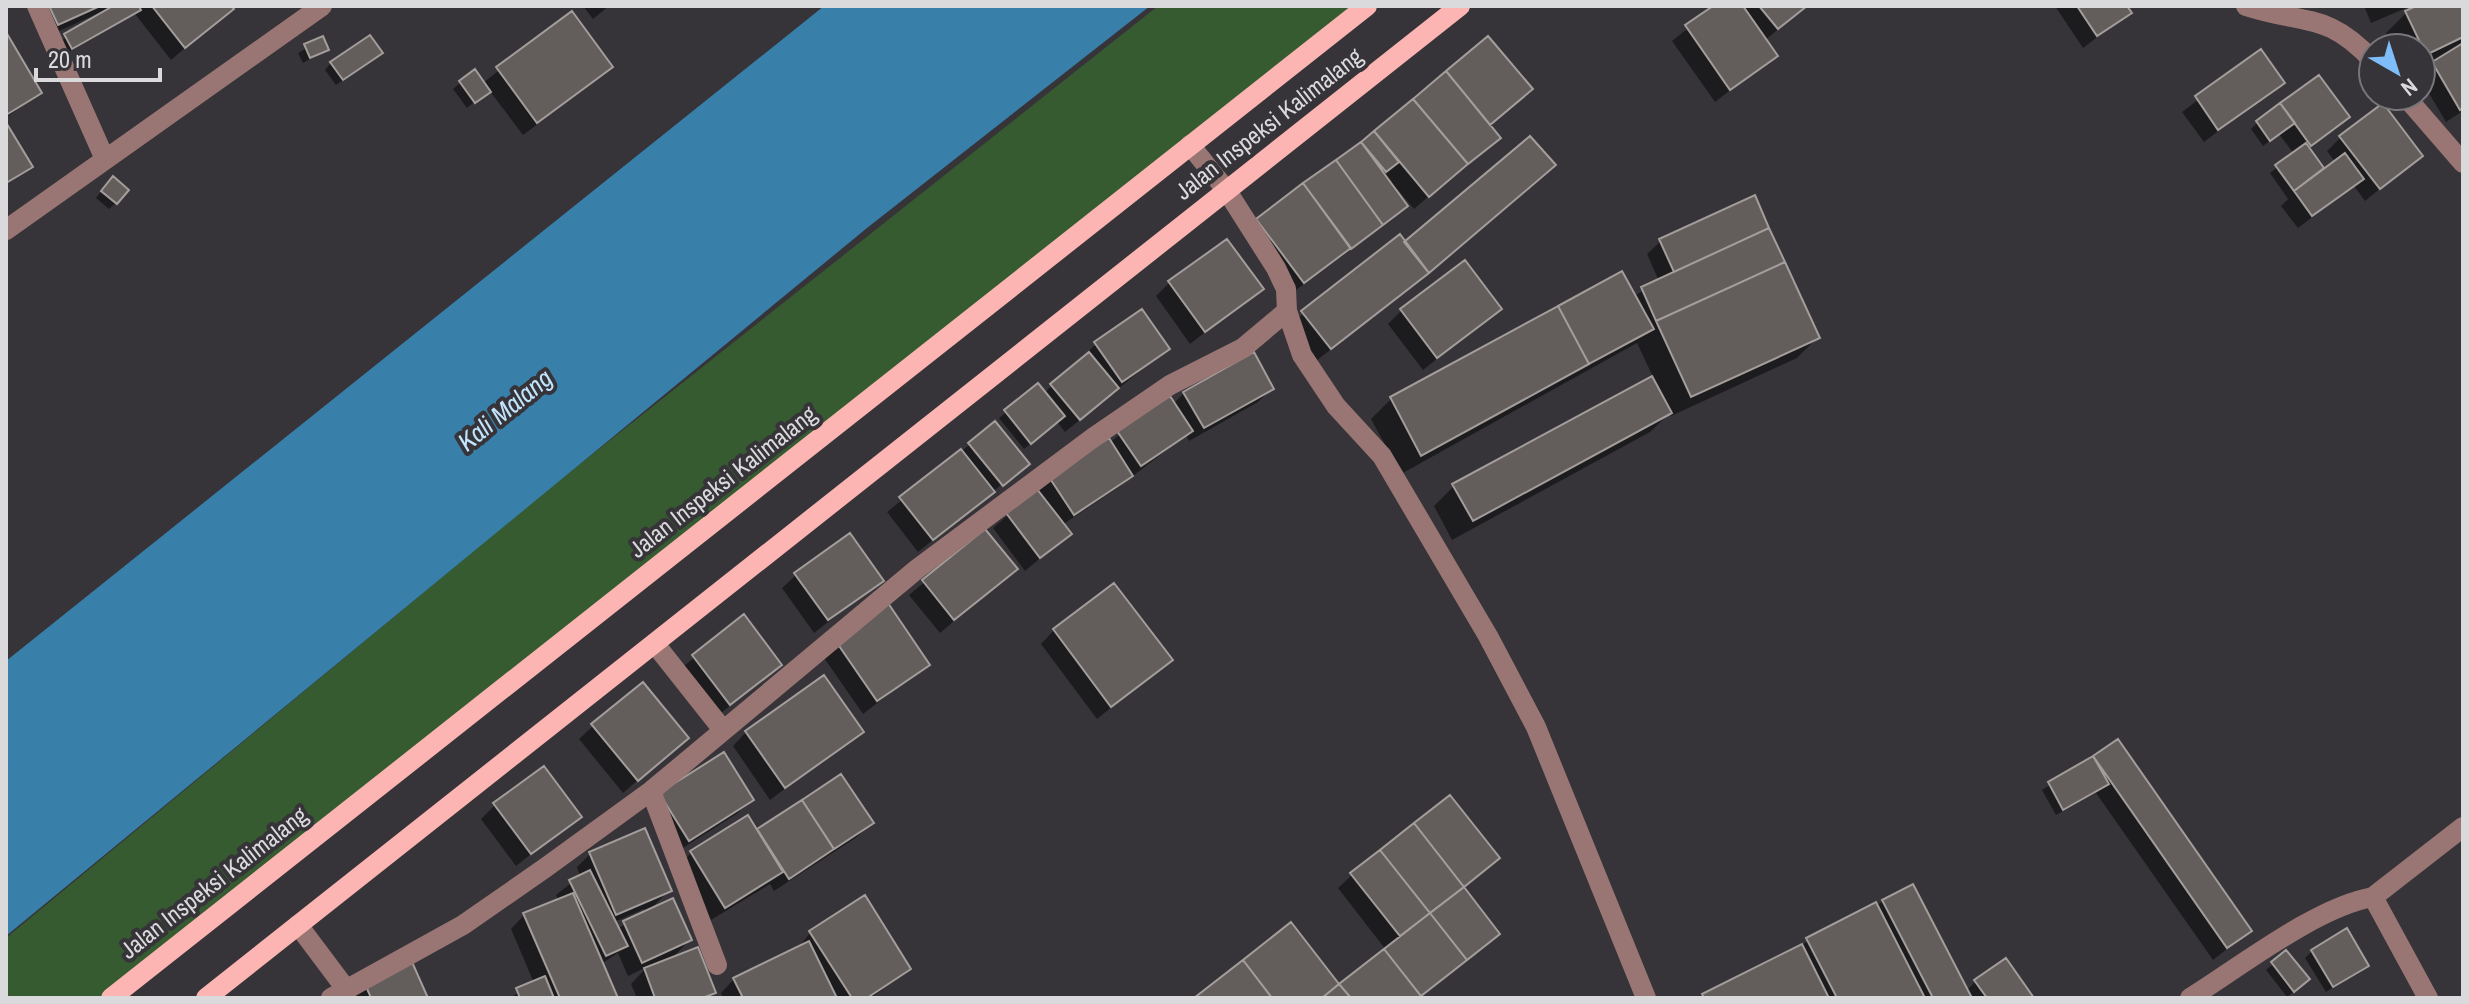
<svg xmlns="http://www.w3.org/2000/svg" width="2469" height="1004" font-family="'Archivo Narrow',sans-serif">
<rect width="100%" height="100%" fill="#363438"/>
<path fill="#365b30" d="M1158,6H1367L111,998H6V938L551,487Z"/>
<path fill="#387faa" d="M824,6H1150L867,228L6,936V661Z"/>
<path fill="#0007" fill-rule="evenodd" d="M30,6H229L231,9L171,60L135,14L65,54L59,42L103,14L101,12L44,38Z
M583,6H609L593,19Z
M1716,6H1807L1764,41L1775,56L1715,102L1672,41Z
M2055,6H2124L2129,13L2083,48Z
M2364,6H2411L2371,23Z
M2421,6H2463V111L2446,122L2421,80L2438,59L2421,66V48H2394L2386,33L2406,13Z
M571,13L611,66L597,80L523,135L489,90L467,108L453,89L460,83L475,72L483,83Z
M6,36L39,93L6,118Z
M1488,38L1530,89L1489,126L1486,147L1414,209L1397,189L1395,191L1406,206L1392,220L1289,295L1257,220L1362,143Z
M322,39L326,50L303,63L298,53Z
M2261,52L2282,83L2204,142L2182,112Z
M374,59L336,85L325,70L331,63Z
M2347,117L2308,150L2324,171L2336,163L2327,151L2341,137L2420,156L2365,201L2354,186L2298,228L2281,206L2288,199L2270,173L2294,154L2279,134L2263,146L2251,129L2257,123Z
M1539,179L1413,286L1316,361L1288,326L1399,237L1405,244Z
M106,185L116,203L109,209L96,198Z
M1661,241L1817,338L1797,358L1671,416L1670,413L1650,432L1452,540L1434,506L1454,486L1653,377L1637,343L1401,474L1371,419L1391,399L1634,296L1659,281L1647,254Z
M1169,283L1261,289L1190,344L1156,296Z
M1499,309L1423,370L1388,324L1402,310Z
M1096,344L1167,349L1065,432L1057,422L1024,449L999,418L1038,386L1044,393Z
M1271,389L1258,402L1189,441L1186,435L1116,489L1062,525L1069,534L1025,571L993,528L1050,479L1109,443L1169,398L1173,404L1184,393Z
M995,424L1027,464L918,552L887,512Z
M985,532L1015,569L940,633L909,595Z
M796,575L881,581L814,633L782,588Z
M887,606L928,664L863,714L822,655Z
M744,617L780,665L715,718L679,670Z
M1054,630L1170,660L1097,719L1041,644Z
M593,726L687,738L623,793L579,739Z
M861,731L770,800L733,746L746,732Z
M2118,742L2250,931L2213,960L2096,793L2056,815L2042,790Z
M841,776L871,823L857,837L774,891L770,884L711,920L678,867L691,853L756,832Z
M660,794L751,799L738,813L675,853Z
M495,805L579,816L516,866L481,819Z
M590,854L669,890L650,910L690,940L670,960L713,992L707,998H637L631,984L647,967L628,976L618,953L601,964L616,998H510L534,983L511,929L524,915L559,901L556,895L580,876L577,867ZM644,909L645,913L617,929L614,922Z
M1497,858L1462,888L1498,934L1420,998H1197L1339,986L1386,950L1338,888L1352,875Z
M1884,901L1966,991L1976,981L2031,998H1702Z
M810,933L909,969L871,998H723L721,993L734,979L798,948Z
M2312,951L2366,966L2326,992L2305,958Z
M2286,953L2301,986L2287,997L2266,970Z
M366,986L426,998H354Z"/>
<g fill="none" stroke-linecap="round" stroke-linejoin="round">
<path stroke="#387faa" stroke-width="74" d="M6,815L674,274"/>
</g>
<path fill="#635e5c" stroke="#a39d9b" stroke-width="2" d="M49,6H100L58,25Z
M113,6H139L141,10L72,49L64,34Z
M152,6H231L234,9L185,48Z
M1713,6H1743L1778,56L1730,90L1685,25Z
M1759,6H1807L1778,29Z
M2077,6H2127L2132,13L2097,36Z
M2416,6H2463V37L2426,55L2405,11Z
M572,11L613,67L537,123L496,67Z
M6,32L42,93L6,115Z
M370,35L383,53L343,80L330,62Z
M323,36L329,50L310,58L304,44Z
M1488,36L1533,89L1490,125L1446,71Z
M2463,43V108L2460,110L2432,62Z
M2261,49L2285,83L2218,130L2195,96Z
M475,69L491,92L475,103L459,81Z
M1446,71L1501,138L1468,164L1413,99Z
M2319,75L2350,117L2311,146L2280,103Z
M1413,99L1468,164L1429,197L1374,131Z
M2280,103L2295,123L2270,141L2256,121Z
M2383,103L2423,156L2380,189L2339,136Z
M7,124L33,167L6,183V125Z
M1374,131L1399,162L1386,172L1361,142Z
M1530,136L1556,165L1429,273L1404,242Z
M1361,142L1408,206L1383,225L1336,160Z
M2306,143L2324,168L2294,191L2275,165Z
M2345,153L2364,179L2312,216L2294,191Z
M1336,160L1383,225L1351,249L1303,183Z
M113,176L129,190L117,204L101,191Z
M1303,183L1351,248L1304,283L1256,219Z
M1755,195L1769,228L1674,272L1659,239Z
M1769,228L1785,262L1656,321L1641,287Z
M1400,234L1429,273L1331,349L1301,311Z
M1227,239L1264,289L1205,332L1168,281Z
M1465,260L1502,309L1437,358L1400,309Z
M1785,262L1820,338L1691,397L1656,321Z
M1622,271L1654,329L1589,364L1558,306Z
M1558,306L1589,364L1421,456L1390,397Z
M1142,309L1170,349L1122,382L1094,342Z
M1089,352L1119,388L1080,420L1050,384Z
M1254,352L1274,389L1204,428L1183,392Z
M1652,376L1672,413L1473,521L1452,484Z
M1038,383L1065,416L1031,444L1004,410Z
M1170,396L1193,431L1141,466L1117,431Z
M995,421L1030,464L1003,486L968,443Z
M1109,438L1133,476L1074,515L1049,477Z
M961,449L995,492L933,540L899,497Z
M1037,489L1072,534L1040,558L1006,513Z
M985,529L1018,569L954,620L922,580Z
M850,533L884,581L828,620L794,573Z
M1114,583L1173,660L1111,707L1053,629Z
M888,603L930,665L877,701L835,640Z
M744,614L782,665L730,705L692,655Z
M824,675L864,732L785,788L745,731Z
M643,682L689,738L638,781L591,724Z
M2118,739L2252,931L2227,948L2093,756Z
M724,752L754,800L689,841L659,793Z
M2093,756L2109,784L2063,810L2048,782Z
M544,766L582,817L531,854L493,803Z
M841,774L874,823L834,849L802,800Z
M1450,795L1500,858L1464,887L1414,823Z
M802,800L834,849L789,879L757,829Z
M748,815L783,872L725,908L690,851Z
M1414,823L1464,887L1430,913L1380,850Z
M645,828L672,891L616,915L589,852Z
M1380,850L1430,913L1400,936L1350,873Z
M590,870L628,946L606,956L569,880Z
M1913,884L1972,998H1933L1882,900Z
M1464,887L1500,934L1467,960L1430,913Z
M573,893L618,998H560L523,913Z
M865,895L911,969L867,998H852L809,931Z
M673,898L692,940L642,963L623,921Z
M1876,902L1925,998H1837L1806,938Z
M1430,913L1467,960L1421,996L1384,949Z
M1291,922L1339,984L1322,998H1272L1243,960Z
M2347,928L2369,966L2333,987L2311,950Z
M809,941L837,998H743L733,978Z
M1802,944L1829,998H1704L1702,994Z
M698,947L716,993L702,998H655L644,968Z
M1384,949L1421,996L1418,998H1351L1339,984Z
M2286,950L2310,979L2294,992L2271,962Z
M2006,958L2034,998H1987L1974,980Z
M1243,960L1272,998H1194Z
M412,962L428,998H371L365,984Z
M545,976L554,998H520L516,988Z
M1339,984L1351,998H1322Z"/>
<g fill="none" stroke-linecap="round" stroke-linejoin="round">
<path stroke="#997674" stroke-width="20" d="M37,6L104,157
M2246,6C2304,25 2327,11 2373,61
M2405,96L2463,163
M1190,145L1227,191L1276,268L1286,289L1287,311L1302,355L1336,406L1382,456L1488,636L1536,727L1646,998
M6,230L322,6
M655,644L723,730
M651,791L717,965
M298,925L346,989
M331,998L463,925L545,868L651,791L917,569L1094,437L1170,385L1243,348L1287,311
M2190,998C2240,967 2316,907 2373,897
M2428,998L2373,897L2463,827"/>
<path stroke="#fcb5b2" stroke-width="20" d="M111,998L1367,6
M206,998L1460,6"/>
</g>
<g text-anchor="middle" stroke-width="8" stroke-linejoin="round" paint-order="stroke">
<g font-size="24" fill="#dad9dc" stroke="#363438">
<text transform="translate(1269 124) rotate(-38)" y="8">Jalan Inspeksi Kalimalang</text>
<text transform="translate(723 482) rotate(-38)" y="8">Jalan Inspeksi Kalimalang</text>
<text transform="translate(214 883) rotate(-38)" y="8">Jalan Inspeksi Kalimalang</text>
</g>
<g font-size="26" font-style="italic" fill="#c1e5fe" stroke="#363438">
<text transform="translate(505 410) rotate(-39)" y="9">Kali Malang</text>
</g>
</g>
<rect width="2469" height="1004" fill="none" stroke="#dad9dc" stroke-width="16"/>
<g transform="translate(2397 72) rotate(141)"><circle r="38" fill="#363438" stroke="#78767a" stroke-width="2"/>
<path d="M0-6L14 30L0 20L-14 30Z" fill="#7ebdf9"/>
<text y="-12" font-size="22" font-weight="bold" text-anchor="middle" fill="#dad9dc">N</text>
</g>
<path d="M36 68v12h124v-12" fill="none" stroke="#dad9dc" stroke-width="4"/>
<text x="48" y="68" font-size="24" fill="#dad9dc" stroke="#363438" stroke-width="6" paint-order="stroke">20 m</text>
</svg>
